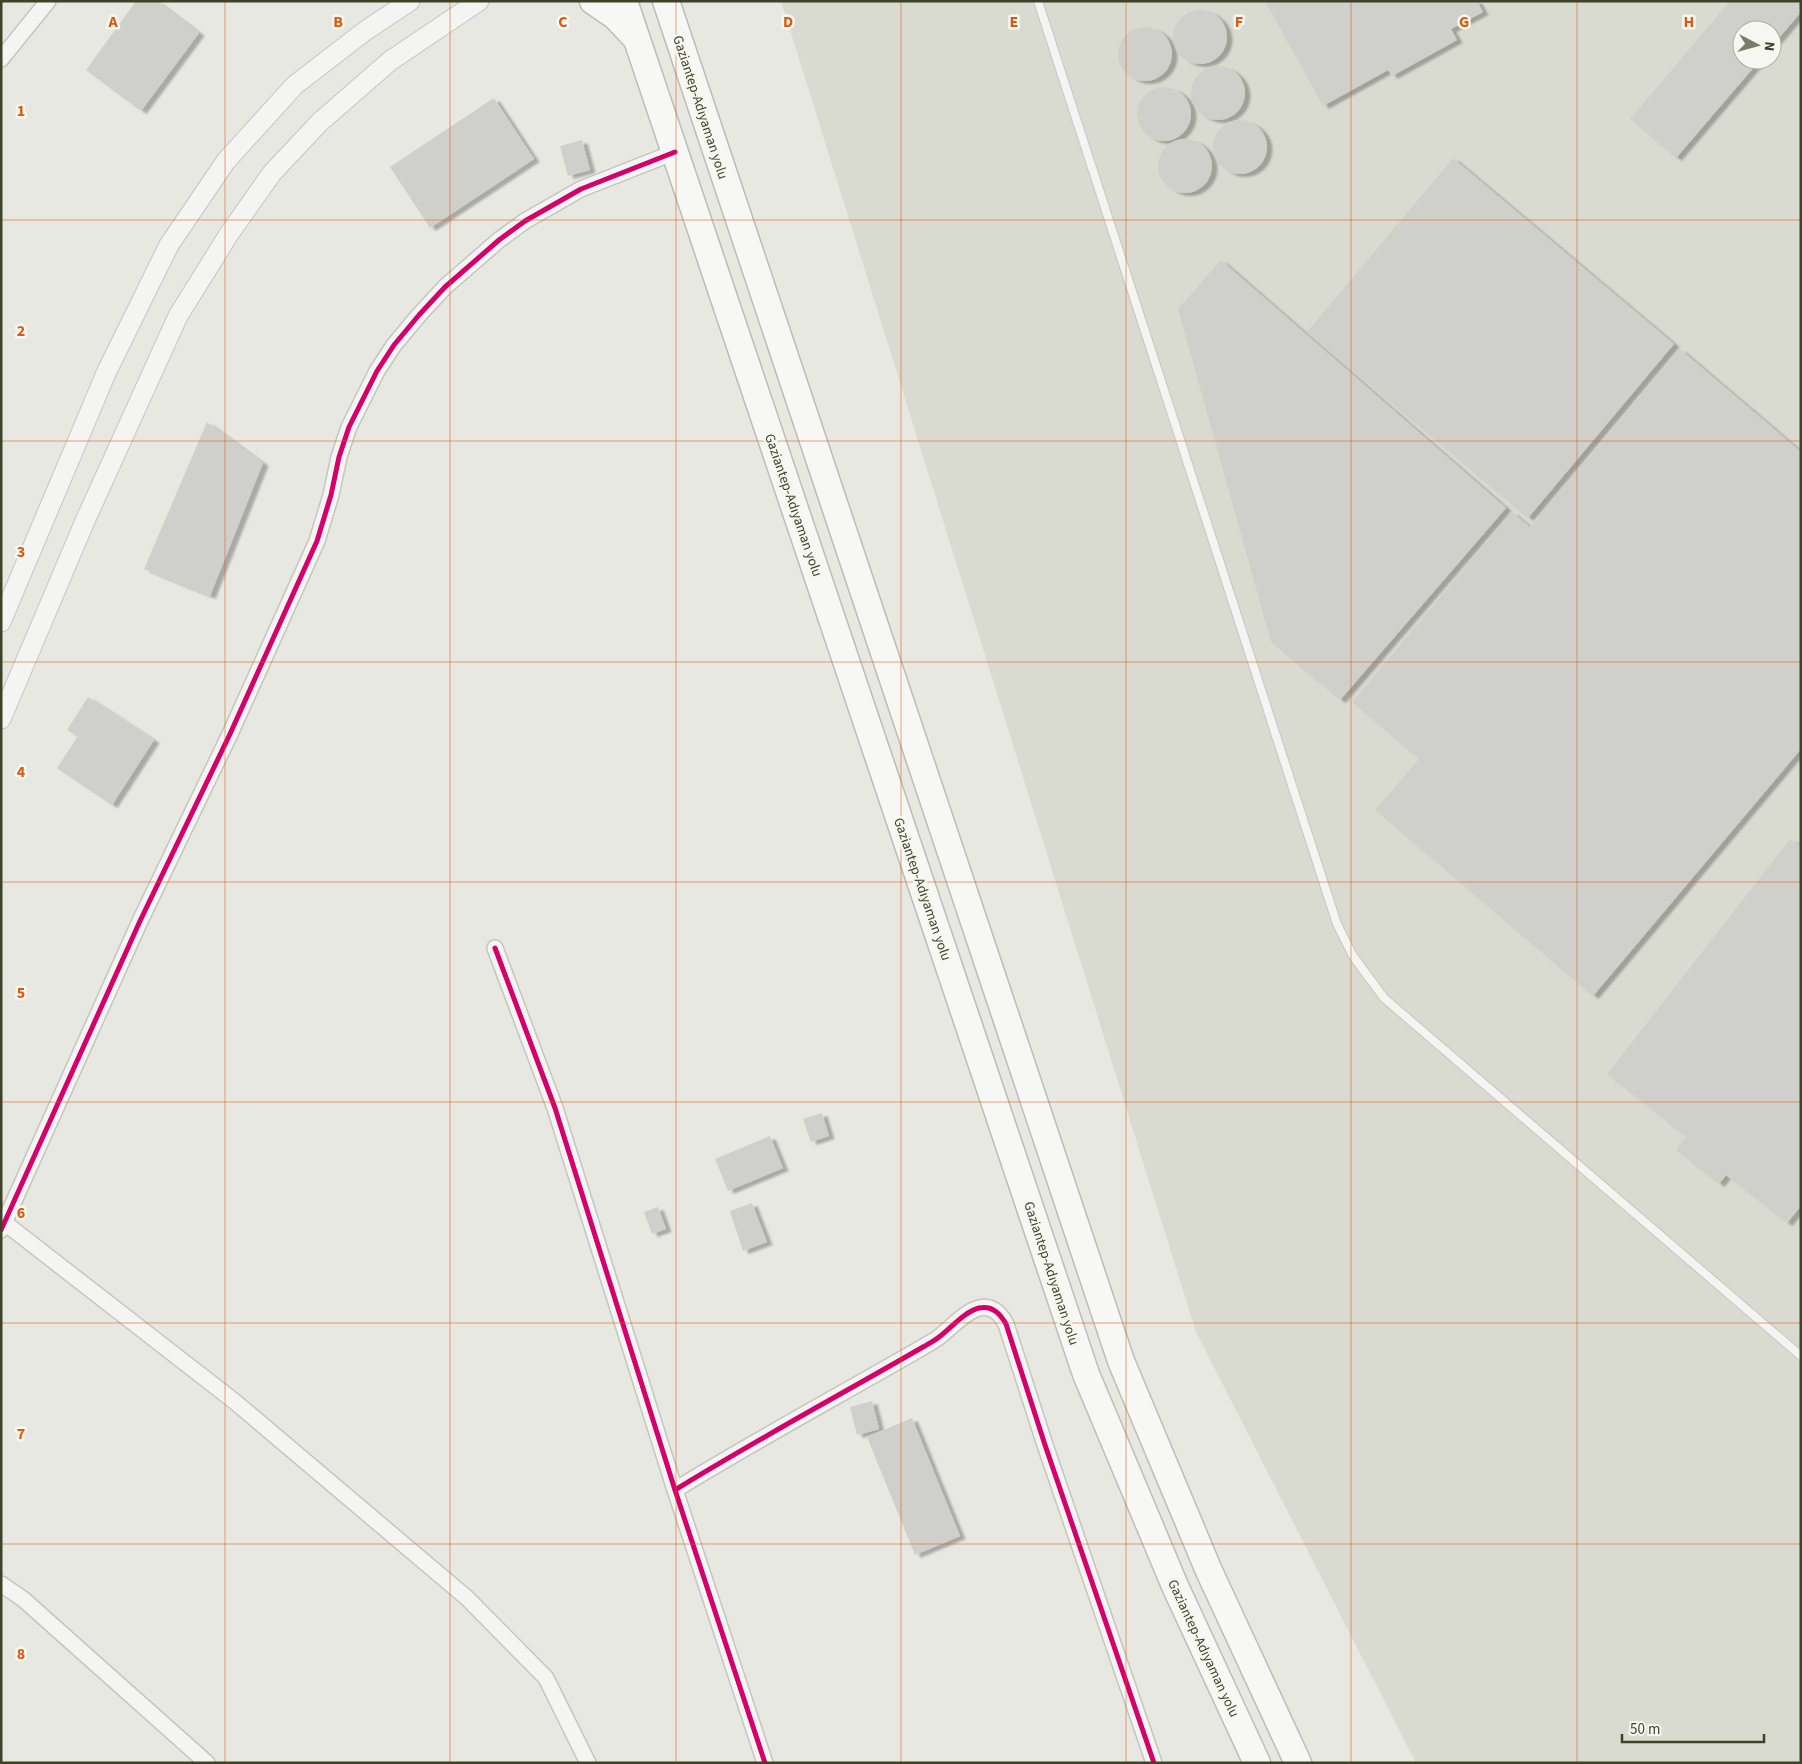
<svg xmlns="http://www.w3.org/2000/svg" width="1802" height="1764" font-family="'Source Sans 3',sans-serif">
<defs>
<filter id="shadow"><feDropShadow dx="5.5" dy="3" stdDeviation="1" flood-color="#0004"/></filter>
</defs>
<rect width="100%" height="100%" fill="#e7e8e2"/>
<path fill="#dadbd0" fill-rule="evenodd" d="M781,1H1801V1763H1416L1196,1332ZM1742,30H1772V60H1742Z"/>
<path fill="#cfd0cb" filter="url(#shadow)" d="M136,1H157L199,33L141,111L86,70Z
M1265,1H1477L1483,12L1451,29L1457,40L1392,76L1388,70L1323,106Z
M1730,1H1794L1801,7V12L1772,46V30H1742V60H1760L1676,158L1630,119Z
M1173 37a27 27 0 1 1 54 0a27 27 0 1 1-54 0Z
M1118 54a27 27 0 1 1 54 0a27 27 0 1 1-54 0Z
M1191 93a27 27 0 1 1 54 0a27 27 0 1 1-54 0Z
M1137 114a27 27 0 1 1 54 0a27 27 0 1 1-54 0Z
M494,98L534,159L430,228L390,167Z
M1213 147a27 27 0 1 1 54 0a27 27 0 1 1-54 0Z
M1158 166a27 27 0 1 1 54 0a27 27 0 1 1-54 0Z
M582,140L590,170L568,176L560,146Z
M1453,158L1674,344L1528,518L1307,332Z
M1221,260L1506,508L1340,700L1271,642L1178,309Z
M1680,349L1801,452V749L1593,996L1375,810L1419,759L1352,702L1512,512L1530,527Z
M207,422L263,463L210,596L144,569Z
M88,697L154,740L112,805L57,768L78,736L67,730Z
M1790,839L1801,847V1206L1787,1223L1726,1175L1719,1184L1676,1150L1686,1137L1607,1074Z
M822,1113L829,1136L811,1142L803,1119Z
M770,1136L783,1168L728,1191L715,1159Z
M752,1203L767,1242L743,1251L730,1211Z
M658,1207L666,1229L652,1234L644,1212Z
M872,1401L879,1429L857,1435L850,1407Z
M912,1418L960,1536L915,1555L867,1437Z"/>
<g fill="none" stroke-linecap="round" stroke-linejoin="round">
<defs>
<path id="service" d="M1038,1L1337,924L1353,956L1384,998L1801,1356"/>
<path id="minor" d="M1,59L48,1
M495,948L555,1108L675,1490L765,1763
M1,1220L234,1401L467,1598L546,1678L588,1763
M1,1230L140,921L230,734L317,541L331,495L339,457L349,427L377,371L394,345L419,315L445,287L499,240L525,221L581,189L675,152
M675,1490C756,1440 840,1395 923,1347C928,1344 934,1341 939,1337C951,1328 964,1312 979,1308C992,1305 1000,1313 1006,1324L1045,1445L1154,1763
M1,1584L23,1599L207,1763"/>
<path id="tertiary" d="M1,622L107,371L169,245L226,161L295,85L365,31L410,1
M1,719L85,521L178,316L229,234L272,173L320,122L390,61L479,1"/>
<path id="trunk" d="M593,1L615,16L634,36
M624,1L1086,1374L1175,1586L1257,1763
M666,1L1121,1361L1209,1571L1298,1763"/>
</defs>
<use href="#service" stroke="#c5c6c0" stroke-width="10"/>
<use href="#minor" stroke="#c5c6c0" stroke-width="18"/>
<use href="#tertiary" stroke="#c5c6c0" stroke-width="21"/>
<use href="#trunk" stroke="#bcbdb4" stroke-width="29"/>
<use href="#service" stroke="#f4f4f2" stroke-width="8"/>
<use href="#minor" stroke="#f4f4f2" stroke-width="15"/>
<use href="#tertiary" stroke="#f4f4f2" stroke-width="19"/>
<use href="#trunk" stroke="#f7f7f6" stroke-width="26"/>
<defs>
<path id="cycleway" d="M495,948L555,1108L675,1490L765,1763
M1,1230L140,921L230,734L317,541L331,495L339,457L349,427L377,371L394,345L419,315L445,287L499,240L525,221L581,189L675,152
M675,1490C756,1440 840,1395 923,1347C928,1344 934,1341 939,1337C951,1328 964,1312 979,1308C992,1305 1000,1313 1006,1324L1045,1445L1154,1763"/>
</defs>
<use href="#cycleway" stroke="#f6f7f0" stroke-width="8"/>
<use href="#cycleway" stroke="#d6006c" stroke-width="5"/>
</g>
<path fill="none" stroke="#e0580d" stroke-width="1" stroke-opacity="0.55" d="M225,1V1763M450,1V1763M676,1V1763M901,1V1763M1126,1V1763M1351,1V1763M1577,1V1763M1,220H1801M1,441H1801M1,662H1801M1,882H1801M1,1102H1801M1,1323H1801M1,1544H1801"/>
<g text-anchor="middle" stroke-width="5" stroke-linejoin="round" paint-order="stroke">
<g font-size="14" fill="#3e4327" stroke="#f6f7f0">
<text transform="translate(701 107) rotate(72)" y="5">Gaziantep-Adıyaman yolu</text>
<text transform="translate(794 505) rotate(71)" y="5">Gaziantep-Adıyaman yolu</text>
<text transform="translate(923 889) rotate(71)" y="5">Gaziantep-Adıyaman yolu</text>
<text transform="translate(1052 1273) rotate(72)" y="5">Gaziantep-Adıyaman yolu</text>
<text transform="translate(1204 1648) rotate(65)" y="5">Gaziantep-Adıyaman yolu</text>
</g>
</g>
<g font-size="16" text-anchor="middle" font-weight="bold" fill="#e0580d" stroke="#f6f7f0" stroke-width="5" stroke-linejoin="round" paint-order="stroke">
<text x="113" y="27">A</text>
<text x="338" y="27">B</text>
<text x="563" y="27">C</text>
<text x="788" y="27">D</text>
<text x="1014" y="27">E</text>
<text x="1239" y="27">F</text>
<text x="1464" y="27">G</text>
<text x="1689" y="27">H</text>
<text x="21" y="116">1</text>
<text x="21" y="336">2</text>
<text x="21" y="557">3</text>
<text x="21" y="777">4</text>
<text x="21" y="998">5</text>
<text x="21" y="1218">6</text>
<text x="21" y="1439">7</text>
<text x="21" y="1659">8</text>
</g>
<rect width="1802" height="1764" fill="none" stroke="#3e4327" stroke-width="5"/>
<g transform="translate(1757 45) rotate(96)"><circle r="24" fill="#f6f7f0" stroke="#acafa0"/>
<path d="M0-4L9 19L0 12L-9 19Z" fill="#797d68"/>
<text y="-8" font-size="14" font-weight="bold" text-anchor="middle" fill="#3e4327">N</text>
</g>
<path d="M1622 1734v8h142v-8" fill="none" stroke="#3e4327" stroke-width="2.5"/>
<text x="1630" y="1734" font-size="15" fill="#3e4327" stroke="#f6f7f0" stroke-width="4" paint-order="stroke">50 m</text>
</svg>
